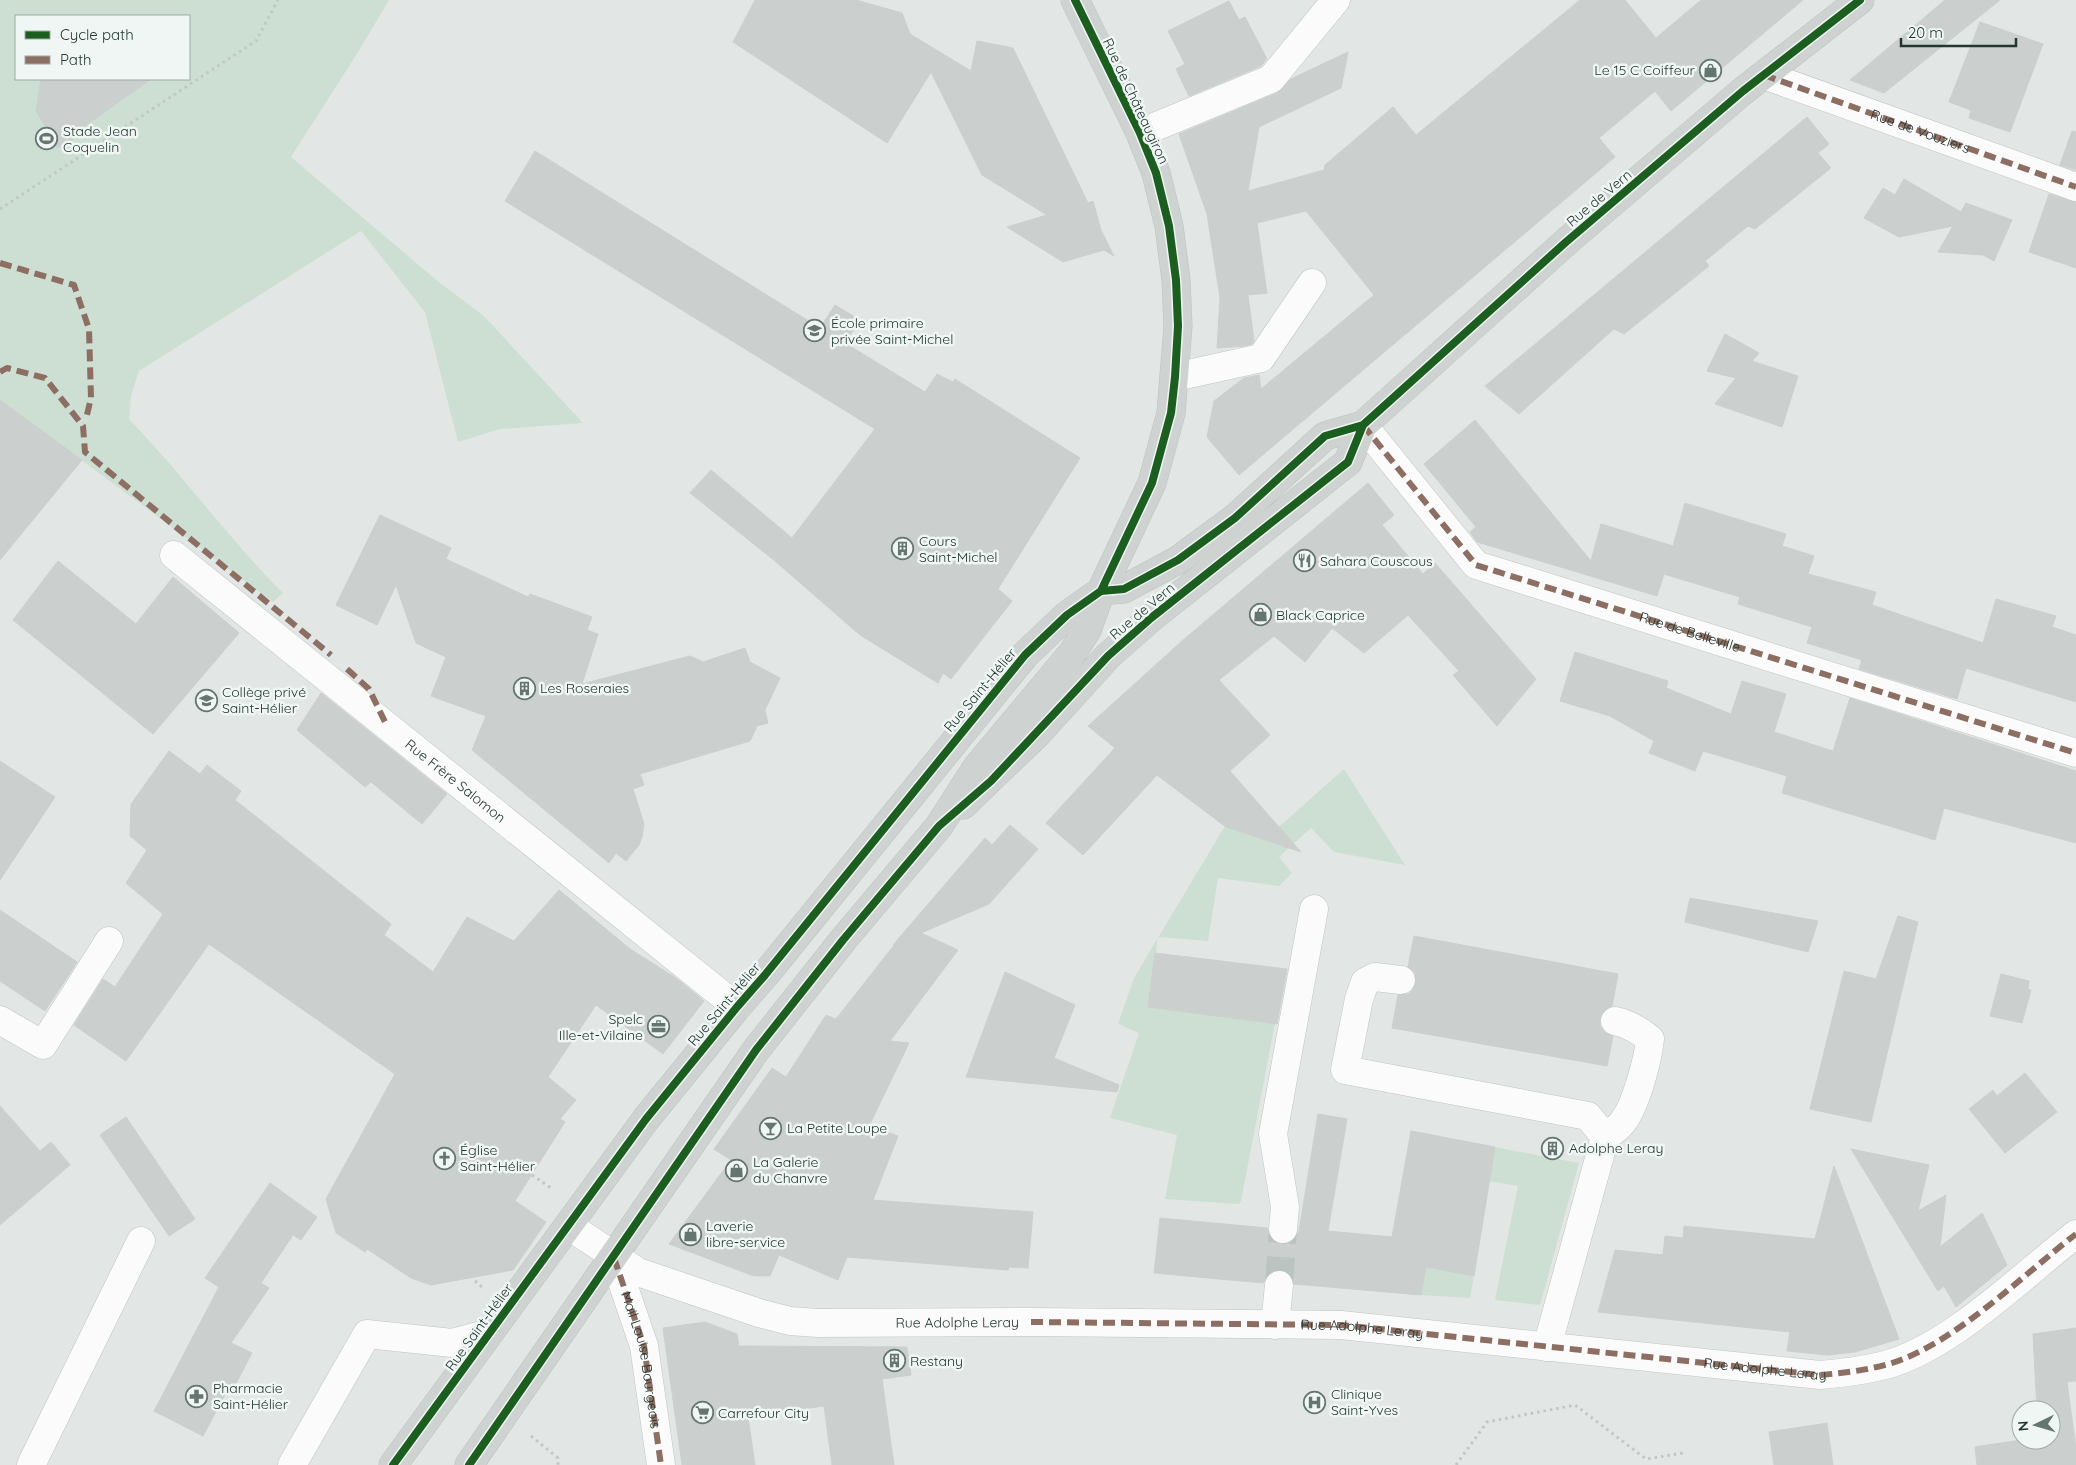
<svg xmlns="http://www.w3.org/2000/svg" width="2076" height="1465" font-family="Quicksand,sans-serif">
<rect width="100%" height="100%" fill="#e2e7e5"/>
<path fill="#cddfd2" fill-rule="evenodd" d="M0,0H389L360,49L291,157L440,283L484,316L583,423L500,429L458,442L425,312L361,231L139,371L131,396L129,419C183,475 228,538 283,593L273,602L3,402L0,405ZM16,16H189V79H16Z
M1344,769L1405,865L1334,852L1311,828L1279,857L1292,873L1279,886L1218,878L1208,941L1158,937L1148,1007L1275,1023L1241,1201L1239,1204L1165,1199L1177,1135L1110,1118L1139,1033L1118,1024L1134,978L1225,826L1264,840Z
M1495,1147L1579,1163L1540,1305L1495,1300L1518,1186L1489,1181Z
M1426,1267L1474,1276L1470,1298L1421,1295Z"/>
<path fill="#cbd0ce" stroke="#cbd0ce" d="M755,0H856L902,13L910,34L971,71L977,41L1013,48L1088,203L1093,201L1101,230L1114,256L1104,250L1063,262L1007,227L1047,215L982,175L931,72L887,143L733,42Z
M1580,0H1625L1656,38L1701,0H1803L1671,111L1655,91L1599,138L1615,157L1239,475L1207,437L1214,401L1244,378L1259,375L1261,389L1374,295L1306,211L1257,223L1267,293L1248,295L1254,341L1252,344L1244,346L1217,348L1220,298L1207,214L1179,134L1277,93L1291,79L1348,52L1341,88L1259,127L1248,191L1324,170L1325,165L1393,107L1416,135Z
M1945,0H2000L1884,93L1850,80Z
M1229,1L1239,20L1245,17L1267,59L1261,66L1189,96L1176,69L1185,64L1168,31Z
M1980,22L2043,44L2010,132L1969,118L1971,110L1949,102Z
M41,79H151L85,126L88,130L58,148L36,111Z
M1807,117L1829,144L1818,153L1831,168L1755,229L1748,226L1705,261L1709,266L1624,334L1614,329L1519,414L1485,386Z
M2072,131L2076,132V170L2060,165Z
M535,151L820,328L835,305L860,320L845,343L925,392L937,374L953,382L955,379L1080,458L998,589L1012,601L951,679L943,673L938,683L860,635L775,561L690,493L711,470L792,538L875,429L505,201Z
M1904,179L1961,212L1966,203L2012,220L1994,261L1983,255L1938,252L1953,226L1899,237L1864,218L1883,188L1895,195Z
M2049,194L2076,202V268L2029,252Z
M1725,334L1759,353L1752,361L1798,376L1782,427L1715,404L1736,378L1707,371Z
M0,400L82,460L0,560Z
M1475,420L1591,561L1601,524L1673,546L1685,503L1786,534L1782,546L1814,556L1808,574L1876,592L1872,605L1983,643L1996,599L2056,616L2052,627L2076,635V702L1966,668L1957,699L1859,669L1862,660L1807,643L1812,627L1738,604L1740,597L1664,574L1657,596L1477,542L1470,532L1476,527L1424,464Z
M1368,483L1394,515L1382,525L1423,574L1435,563L1536,679L1497,726L1453,675L1459,671L1408,615L1364,653L1332,628L1305,662L1274,636L1219,680L1270,735L1230,771L1301,852L1226,827L1157,775L1083,855L1046,823L1115,748L1088,726L1182,641Z
M380,515L451,548L446,559L528,597L530,594L592,617L587,630L598,634L582,684L690,656L703,662L745,648L750,662L780,678L765,710L768,723L757,726L750,741L640,774L644,785L633,789L644,824L642,837L639,845L626,861L616,853L609,863L472,750L486,716L431,696L446,657L416,643L396,585L377,625L336,605Z
M58,561L136,624L173,577L239,633L153,734L13,620Z
M1575,652L1668,681L1666,688L1731,714L1742,681L1786,694L1774,732L1833,751L1850,698L2076,771V843L1944,808L1935,840L1782,793L1787,776L1703,751L1695,771L1649,753L1654,741L1610,716L1560,701Z
M321,693L447,794L422,824L371,782L365,787L297,730Z
M169,751L200,774L207,765L241,791L235,800L391,924L384,935L433,972L467,917L514,941L559,890L630,949L676,978L704,1001L663,1054L596,1005L548,1077L576,1100L560,1119L565,1122L515,1201L546,1222L513,1270L431,1285L411,1278L367,1249L365,1252L336,1233L326,1199L395,1074L209,944L126,1061L74,1025L103,979L115,987L163,914L126,883L147,850L130,836L131,804Z
M0,761L55,797L0,880Z
M1010,825L1038,849L989,904L921,933L958,950L890,1041L909,1043L869,1126L898,1136L873,1200L1033,1212L1028,1268L1009,1267L1008,1270L847,1257L838,1280L779,1255L770,1276H754L669,1244L731,1160L714,1149L772,1068L786,1077L826,1015L836,1019L895,944L893,945L985,838L992,845Z
M1690,898L1818,921L1808,952L1685,922Z
M0,910L77,962L45,1011L0,981Z
M1898,916L1918,922L1871,1122L1810,1109L1844,971L1876,979Z
M1414,936L1618,974L1612,1006L1604,1010L1600,1018V1026L1604,1032L1613,1036L1607,1066L1392,1028L1398,995L1408,994L1413,990L1416,982L1415,973L1408,967Z
M1155,953L1287,969L1277,1024L1148,1007Z
M1005,972L1075,1005L1054,1058L1119,1085L1117,1092L966,1077Z
M2001,974L2029,981L2028,989L2031,990L2022,1023L1990,1016Z
M2025,1073L2057,1112L2005,1153L1969,1109L1993,1090L1997,1096Z
M0,1106L40,1151L51,1142L70,1165L0,1225Z
M1318,1114L1347,1119L1328,1231L1392,1237L1411,1131L1495,1147L1474,1276L1426,1267L1421,1295L1294,1284L1288,1273L1280,1269L1273,1271L1267,1276L1263,1283L1154,1273L1160,1218L1267,1228L1269,1236L1274,1242L1281,1244L1289,1243L1295,1238L1299,1231Z
M126,1117L195,1219L169,1236L100,1135Z
M1851,1149L1929,1165L1918,1211L1946,1195L1940,1247L1982,1213L2007,1265L1956,1307L1944,1286L1938,1291Z
M1834,1166L1899,1339L1855,1352L1828,1355L1787,1351L1790,1332L1598,1312L1615,1250L1663,1255L1665,1236L1683,1238L1684,1226L1815,1239Z
M270,1183L317,1217L301,1240L293,1235L261,1283L269,1288L231,1343L252,1353L232,1391L228,1389L203,1436L154,1411L219,1287L205,1278Z
M705,1322L737,1334L739,1346L907,1347L911,1375L882,1379L894,1465H832L824,1406L748,1417L755,1465H682L663,1328Z
M2076,1328V1381L2067,1382L2076,1448V1465H1977L1975,1447L2021,1440H2051V1410H2037L2033,1334Z
M1827,1423L1833,1465H1774L1769,1432Z"/>
<g fill="none" stroke-linecap="round" stroke-linejoin="round">
<path stroke="#bcc4c1" stroke-width="28" stroke-dasharray="28 14" stroke-linecap="butt" d="M1279,1285L1283,1229"/>
<defs>
<g id="minor">
<path id="s1" d="M1764,75L2076,187"/>
<path d="M1140,133L1271,79L1336,0"/>
<path d="M1175,377L1261,358L1312,283"/>
<path id="s2" d="M1363,425L1476,565L2076,753"/>
<path id="s3" d="M174,555L737,1007"/>
<path d="M1401,980L1375,977L1365,982L1359,999L1345,1070L1588,1116L1605,1137L1547,1347"/>
<path d="M0,1020L43,1045L109,941"/>
<path d="M1605,1137C1610,1133 1617,1129 1621,1124C1635,1109 1648,1060 1650,1039C1639,1030 1629,1024 1615,1021"/>
<path id="s4" d="M569,1226L638,1272L759,1313L790,1321L818,1323L1031,1322L1341,1325L1820,1375C1844,1373 1869,1370 1892,1363C1955,1343 2023,1275 2076,1234"/>
<path d="M1283,1229L1285,1207L1273,1134L1314,909"/>
<path d="M614,1258L644,1346L661,1465"/>
<path d="M1275,1325L1279,1285"/>
<path d="M31,1465L141,1241"/>
<path d="M292,1465L367,1334L452,1343L489,1333"/>
</g>
<path id="major" d="M1101,591L1124,589L1178,560L1235,518L1325,436L1363,425L1566,242L1743,91L1860,0
M963,805L1037,734L1108,656L1151,618L1348,462L1363,425
M393,1465L646,1119L737,1007L765,975L1025,655L1067,615L1101,591
M469,1465L756,1050L843,940L939,826L977,767L1073,652L1087,630L1101,591L1152,483L1171,413L1178,326L1176,280L1169,226L1156,173L1140,133L1075,0"/>
</defs>
<use href="#minor" stroke="#bfc4c2" stroke-width="29"/>
<use href="#major" stroke="#bcc3c1" stroke-width="29"/>
<path stroke="#c0c7c4" stroke-width="3" stroke-dasharray="2.5 4" stroke-linecap="butt" d="M0,209L256,41L278,0
M532,1175L551,1188
M475,1281L482,1287
M531,1436L558,1458V1465
M1456,1465L1487,1422L1575,1405L1646,1459L1683,1453"/>
<use href="#minor" stroke="#fbfbfb" stroke-width="28"/>
<use href="#major" stroke="#ced3d1" stroke-width="28"/>
<g stroke="#8d6e63" stroke-width="6" stroke-dasharray="12 6" stroke-linecap="butt">
<path d="M1764,75L2076,187"/>
<path d="M0,263L74,285L89,329L91,398L86,419"/>
<path d="M0,372L7,368L45,378L83,426L85,452L331,655"/>
<path d="M1363,425L1476,565L2076,753"/>
<path d="M347,669L369,689L387,726"/>
<path id="s5" d="M614,1258L644,1346L661,1465"/>
<path d="M1031,1322L1341,1325L1820,1375C1844,1373 1869,1370 1892,1363C1955,1343 2023,1275 2076,1234"/>
</g>
<defs>
<path id="cycleway" d="M1101,591L1124,589L1178,560L1235,518L1325,436L1363,425L1566,242L1743,91L1860,0
M393,1465L646,1119L737,1007L765,975L1025,655L1067,615L1101,591L1152,483L1171,413L1175,377L1178,326L1176,280L1169,226L1156,173L1140,133L1075,0
M469,1465L756,1050L843,940L939,826L991,781L1108,656L1151,618L1348,462L1363,425"/>
</defs>
<use href="#cycleway" stroke="#f0f6f3" stroke-width="11"/>
<use href="#cycleway" stroke="#1b5e20" stroke-width="8"/>
</g>
<defs>
<symbol id="shop-ring" viewBox="-11 -11 22 22"><circle r="9.5" fill="#f0f6f3" stroke="#657570" stroke-width="1.5"/><path d="M-5-2.5h2.3a2.7 3.5 0 0 1 5.4 0H5L5.5 6h-11ZM-1.5-2.5h3a1.5 2.3 0 0 0-3 0Z" fill="#657570"/></symbol>
<symbol id="stadium-ring" viewBox="-11 -11 22 22"><circle r="9.5" fill="#f0f6f3" stroke="#657570" stroke-width="1.5"/><path d="M0-5a6.5 5 0 1 0 0 10a6.5 5 0 1 0 0-10ZM-3.5-1.8h7v3.6h-7Z" fill="#657570"/></symbol>
<symbol id="school-ring" viewBox="-11 -11 22 22"><circle r="9.5" fill="#f0f6f3" stroke="#657570" stroke-width="1.5"/><path d="M0-5L7-2L0 1L-7-2ZM-4 1L0 2.5L4 1V4Q0 6-4 4Z" fill="#657570"/></symbol>
<symbol id="building-ring" viewBox="-11 -11 22 22"><circle r="9.5" fill="#f0f6f3" stroke="#657570" stroke-width="1.5"/><path d="M-4-6H4V6H1V3H-1V6H-4ZM-2.5-4.3h1.7v1.8h-1.7ZM.8-4.3h1.7v1.8H.8ZM-2.5-1h1.7V.8h-1.7ZM.8-1h1.7V.8H.8Z" fill="#657570"/></symbol>
<symbol id="restaurant-ring" viewBox="-11 -11 22 22"><circle r="9.5" fill="#f0f6f3" stroke="#657570" stroke-width="1.5"/><path d="M-5-6h1v4h1v-4h1v4h1v-4h1v5L-1.5 .5V6h-2V.5L-5-1ZM5-6V6H3V1.5H1.5Q1.5-4 5-6Z" fill="#657570"/></symbol>
<symbol id="office-ring" viewBox="-11 -11 22 22"><circle r="9.5" fill="#f0f6f3" stroke="#657570" stroke-width="1.5"/><path d="M-6-3h4V-5.5h4V-3h4V5H-6ZM-1-4.5V-3h2v-1.5ZM-6 0V1H6V0Z" fill="#657570"/></symbol>
<symbol id="bar-ring" viewBox="-11 -11 22 22"><circle r="9.5" fill="#f0f6f3" stroke="#657570" stroke-width="1.5"/><path d="M-6-5H6L.8 .8V4.5H3.5V6h-7V4.5H-.8V.8Z" fill="#657570"/></symbol>
<symbol id="church-ring" viewBox="-11 -11 22 22"><circle r="9.5" fill="#f0f6f3" stroke="#657570" stroke-width="1.5"/><path d="M-1.2-6h2.4v3.5h3.3v2.4h-3.3V6h-2.4V-.1h-3.3v-2.4h3.3Z" fill="#657570"/></symbol>
<symbol id="pharmacy-ring" viewBox="-11 -11 22 22"><circle r="9.5" fill="#f0f6f3" stroke="#657570" stroke-width="1.5"/><path d="M-2-6h4v4h4v4h-4v4h-4v-4h-4v-4h4Z" fill="#657570"/></symbol>
<symbol id="hospital-ring" viewBox="-11 -11 22 22"><circle r="9.5" fill="#f0f6f3" stroke="#657570" stroke-width="1.5"/><path d="M-5-5h3v3.5h4V-5h3V5h-3V1.5h-4V5h-3Z" fill="#657570"/></symbol>
<symbol id="supermarket-ring" viewBox="-11 -11 22 22"><circle r="9.5" fill="#f0f6f3" stroke="#657570" stroke-width="1.5"/><path d="M-6-5.5h2.5l.6 2H6L4.5 2H-2.5L-4.4-4H-6ZM-1.5 3.2a1.3 1.3 0 1 0 .1 0ZM3 3.2a1.3 1.3 0 1 0 .1 0Z" fill="#657570"/></symbol>
</defs>
<g fill-rule="evenodd">
<use href="#shop-ring" x="1698" y="58" width="25" height="25"/>
<use href="#stadium-ring" x="34" y="126" width="25" height="25"/>
<use href="#school-ring" x="802" y="318" width="25" height="25"/>
<use href="#building-ring" x="890" y="536" width="25" height="25"/>
<use href="#restaurant-ring" x="1292" y="548" width="25" height="25"/>
<use href="#shop-ring" x="1248" y="602" width="25" height="25"/>
<use href="#building-ring" x="512" y="676" width="25" height="25"/>
<use href="#school-ring" x="194" y="688" width="25" height="25"/>
<use href="#office-ring" x="646" y="1014" width="25" height="25"/>
<use href="#bar-ring" x="758" y="1116" width="25" height="25"/>
<use href="#building-ring" x="1540" y="1136" width="25" height="25"/>
<use href="#church-ring" x="432" y="1146" width="25" height="25"/>
<use href="#shop-ring" x="724" y="1158" width="25" height="25"/>
<use href="#shop-ring" x="678" y="1222" width="25" height="25"/>
<use href="#building-ring" x="882" y="1348" width="25" height="25"/>
<use href="#pharmacy-ring" x="184" y="1384" width="25" height="25"/>
<use href="#hospital-ring" x="1302" y="1390" width="25" height="25"/>
<use href="#supermarket-ring" x="690" y="1400" width="25" height="25"/>
</g>
<g text-anchor="middle" stroke-width="5" stroke-linejoin="round" paint-order="stroke">
<g font-size="14" fill="#223731" stroke="#f0f6f3" text-anchor="start">
<text x="1695" y="75" text-anchor="end">Le 15 C Coiffeur</text>
<text x="63" y="136">Stade Jean<tspan x="63" dy="16">Coquelin</tspan></text>
<text x="831" y="328">École primaire<tspan x="831" dy="16">privée Saint-Michel</tspan></text>
<text x="919" y="546">Cours<tspan x="919" dy="16">Saint-Michel</tspan></text>
<text x="1320" y="566">Sahara Couscous</text>
<text x="1276" y="620">Black Caprice</text>
<text x="540" y="693">Les Roseraies</text>
<text x="222" y="697">Collège privé<tspan x="222" dy="16">Saint-Hélier</tspan></text>
<text x="643" y="1024" text-anchor="end">Spelc<tspan x="643" dy="16">Ille-et-Vilaine</tspan></text>
<text x="787" y="1133">La Petite Loupe</text>
<text x="1569" y="1153">Adolphe Leray</text>
<text x="460" y="1155">Église<tspan x="460" dy="16">Saint-Hélier</tspan></text>
<text x="753" y="1167">La Galerie<tspan x="753" dy="16">du Chanvre</tspan></text>
<text x="706" y="1231">Laverie<tspan x="706" dy="16">libre-service</tspan></text>
<text x="910" y="1366">Restany</text>
<text x="213" y="1393">Pharmacie<tspan x="213" dy="16">Saint-Hélier</tspan></text>
<text x="1331" y="1399">Clinique<tspan x="1331" dy="16">Saint-Yves</tspan></text>
<text x="718" y="1418">Carrefour City</text>
</g>
<g font-size="14" fill="#223731" stroke="#f0f6f3">
<text transform="translate(1136 101) rotate(65)" y="5">Rue de Châteaugiron</text>
<text dy="5" stroke="none"><textPath href="#s1" startOffset="166">Rue de Vouziers</textPath></text>
<text transform="translate(1599 198) rotate(-40)" y="5">Rue de Vern</text>
<text transform="translate(1142 611) rotate(-40)" y="5">Rue de Vern</text>
<text dy="5" stroke="none"><textPath href="#s2" startOffset="404">Rue de Belleville</textPath></text>
<text transform="translate(980 690) rotate(-50)" y="5">Rue Saint-Hélier</text>
<text dy="5" stroke="none"><textPath href="#s3" startOffset="361">Rue Frère Salomon</textPath></text>
<text transform="translate(724 1004) rotate(-50)" y="5">Rue Saint-Hélier</text>
<text dy="5" stroke="none"><textPath href="#s4" startOffset="410">Rue Adolphe Leray</textPath></text>
<text transform="translate(479 1327) rotate(-54)" y="5">Rue Saint-Hélier</text>
<text dy="5" stroke="none"><textPath href="#s4" startOffset="815">Rue Adolphe Leray</textPath></text>
<text dy="5" stroke="none"><textPath href="#s5" startOffset="106">Mail Louise Bourgeois</textPath></text>
<text dy="5" stroke="none"><textPath href="#s4" startOffset="1220">Rue Adolphe Leray</textPath></text>
</g>
</g>
<rect x="15" y="15" width="175" height="65" fill="#f0f6f3" stroke="#9eaaa5"/>
<rect x="25" y="31" width="25" height="8" fill="#1b5e20" stroke="#9eaaa5"/>
<text x="60" y="40" font-size="15" fill="#223731">Cycle path</text>
<rect x="25" y="56" width="25" height="8" fill="#8d6e63" stroke="#9eaaa5"/>
<text x="60" y="65" font-size="15" fill="#223731">Path</text>
<g transform="translate(2036 1425) rotate(265)"><circle r="24" fill="#f0f6f3" stroke="#9eaaa5"/>
<path d="M0-4L9 19L0 12L-9 19Z" fill="#657570"/>
<text y="-8" font-size="14" font-weight="bold" text-anchor="middle" fill="#223731">N</text>
</g>
<path d="M1901 38v8h115v-8" fill="none" stroke="#223731" stroke-width="2.5"/>
<text x="1908" y="38" font-size="15" fill="#223731" stroke="#f0f6f3" stroke-width="4" paint-order="stroke">20 m</text>
</svg>
